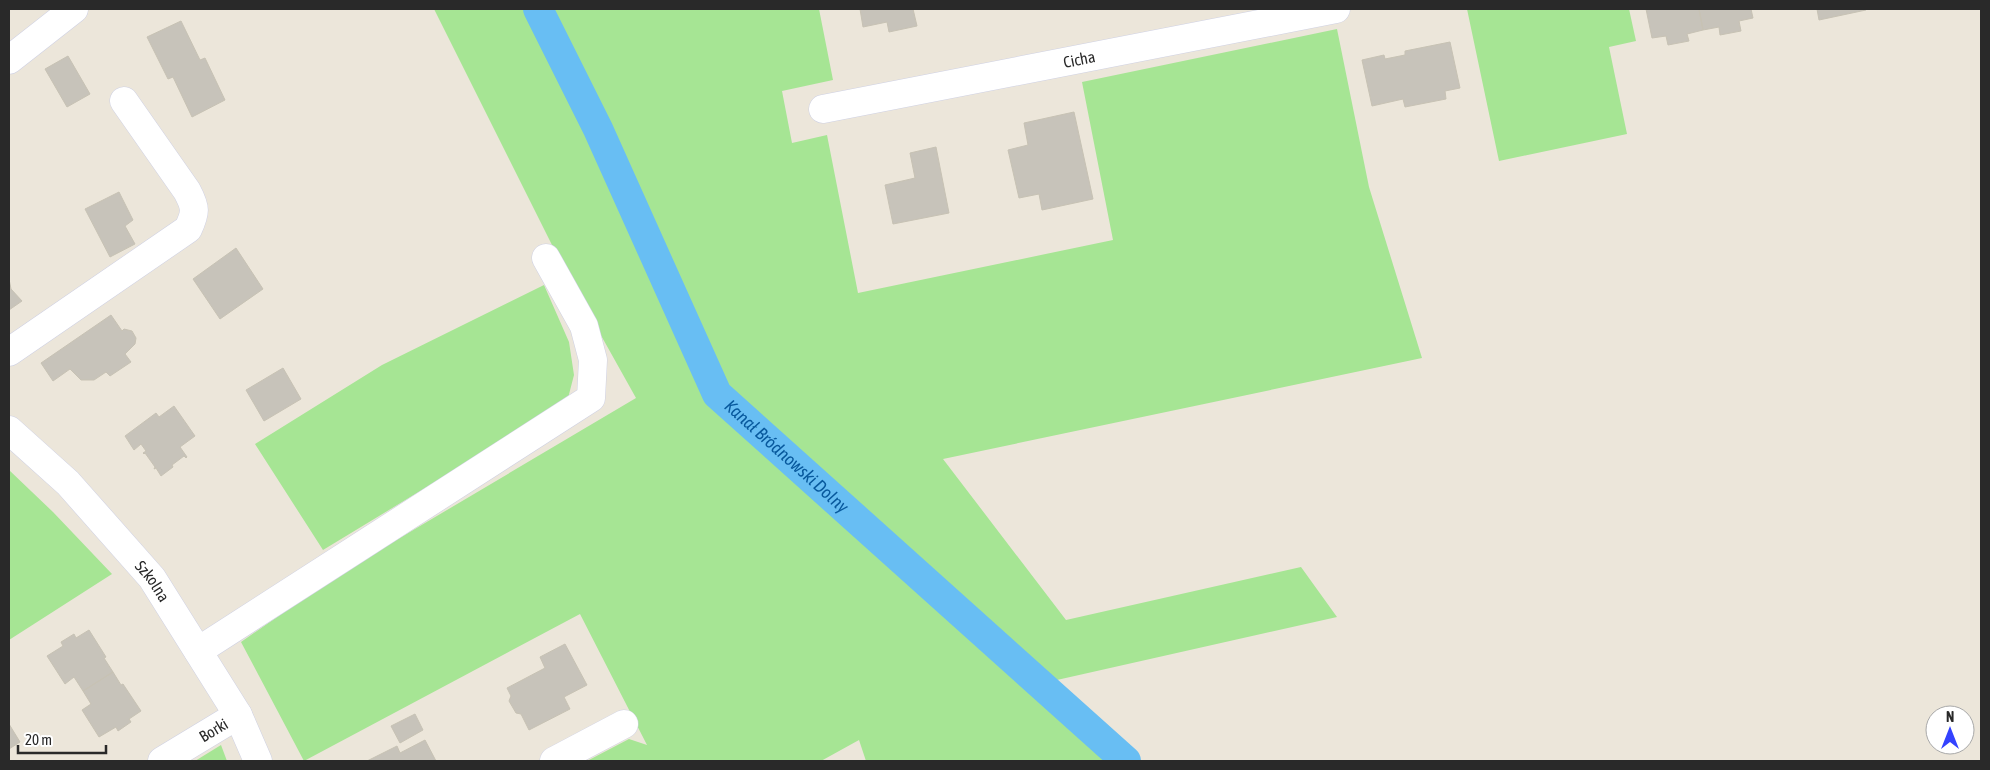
<svg xmlns="http://www.w3.org/2000/svg" width="1990" height="770" font-family="'Asap Condensed',sans-serif">
<rect width="100%" height="100%" fill="#ece6da"/>
<path fill="#a6e594" d="M434,9H819L833,80L782,91L792,143L827,135L858,293L1113,240L1082,82L1337,29L1369,187L1422,358L943,459L1066,620L1301,567L1337,617L1048,682L1140,761H866L859,740L821,761H587L629,739L647,745L580,614L304,761L241,642L339,574L636,398L565,271Z
M1467,9H1629L1636,41L1609,47L1627,134L1499,161Z
M544,285L569,342L574,375L567,402L323,550L255,444L382,365Z
M9,470L53,512L112,574L9,640Z
M221,745L227,761H195Z"/>
<g fill="none" stroke-linecap="round" stroke-linejoin="round">
<path stroke="#68bef3" stroke-width="30" id="s1" d="M538,9L598,129L717,394L1126,761"/>
</g>
<path fill="#c7c3ba" stroke="#c7c2b4" d="M860,9H913L917,26L889,32L887,22L863,27Z
M1646,9H1699L1703,30L1687,34L1689,41L1668,45L1666,36L1652,38Z
M1699,9H1751L1753,18L1739,21L1741,31L1720,35L1719,27L1703,30Z
M1817,9H1866V10L1819,20Z
M181,21L200,60L205,58L225,100L192,117L173,77L168,79L147,37Z
M1450,42L1460,88L1445,91L1446,99L1405,107L1403,99L1372,106L1362,60L1384,55L1385,59L1405,55V51Z
M68,56L90,94L67,107L45,69Z
M1074,112L1093,199L1042,210L1039,194L1019,198L1008,150L1028,145L1024,123Z
M936,147L949,213L893,224L885,185L915,178L910,153Z
M119,192L133,220L125,226L135,244L110,257L85,209Z
M236,248L263,289L220,319L193,279Z
M9,279L11,289L22,301L9,310Z
M111,315L122,331L124,329L132,331L136,338L135,344L125,354L131,362L110,376L106,372L94,380H81L70,369L53,381L41,363Z
M283,368L301,399L264,421L246,390Z
M174,406L195,436L180,447L187,457L186,458L184,456L172,465L173,467L161,476L156,468L154,469L155,467L145,453L144,454L143,453L146,451L141,444L134,450L125,436L156,413L159,417Z
M89,630L106,657L104,658L113,672L83,691L74,677L65,684L47,656L63,646L61,642L74,634L76,638Z
M565,644L587,685L564,697L570,709L529,730L521,714L516,713L509,701L511,696L507,688L545,668L540,657Z
M113,672L121,685L123,684L141,711L129,719L131,722L118,731L116,727L99,737L82,710L91,704L83,691Z
M415,714L423,730L400,743L391,726Z
M9,724L20,742L9,749Z
M425,740L436,761H367L397,746L400,753Z"/>
<g fill="none" stroke-linecap="round" stroke-linejoin="round">
<defs>
<g id="minor">
<path d="M9,60L74,9"/>
<path id="s2" d="M823,109L1336,9"/>
<path d="M9,352L188,229C196,212 196,208 187,191L124,101"/>
<path id="s3" d="M9,430L68,483L152,578L238,715L258,761"/>
<path d="M198,651L591,398L593,360L584,326L546,258"/>
<path id="s4" d="M162,761L238,715"/>
<path d="M554,761L624,724"/>
</g>
</defs>
<use href="#minor" stroke="#cfd1e3" stroke-width="29"/>
<use href="#minor" stroke="#fff" stroke-width="28"/>
</g>
<g text-anchor="middle" stroke-width="5" stroke-linejoin="round" paint-order="stroke">
<g font-size="16" fill="#292929" stroke="#fff">
<text dy="6" stroke="none"><textPath href="#s2" startOffset="261">Cicha</textPath></text>
<text dy="6" stroke="none"><textPath href="#s3" startOffset="209">Szkolna</textPath></text>
<text dy="6" stroke="none"><textPath href="#s4" startOffset="60">Borki</textPath></text>
</g>
<g font-size="18" font-style="italic" fill="#08599d" stroke="#fff">
<text dy="6" stroke="none"><textPath href="#s1" startOffset="518">Kanał Bródnowski Dolny</textPath></text>
</g>
</g>
<rect width="1990" height="770" fill="none" stroke="#292929" stroke-width="20"/>
<g transform="translate(1950 730)"><circle r="24" fill="#ffffff" stroke="#a9a9a9"/>
<path d="M0-4L9 19L0 12L-9 19Z" fill="#3442ff"/>
<text y="-8" font-size="14" font-weight="bold" text-anchor="middle" fill="#292929">N</text>
</g>
<path d="M18 745v8h88v-8" fill="none" stroke="#292929" stroke-width="2.5"/>
<text x="25" y="745" font-size="15" fill="#292929" stroke="#ffffff" stroke-width="4" paint-order="stroke">20 m</text>
</svg>
